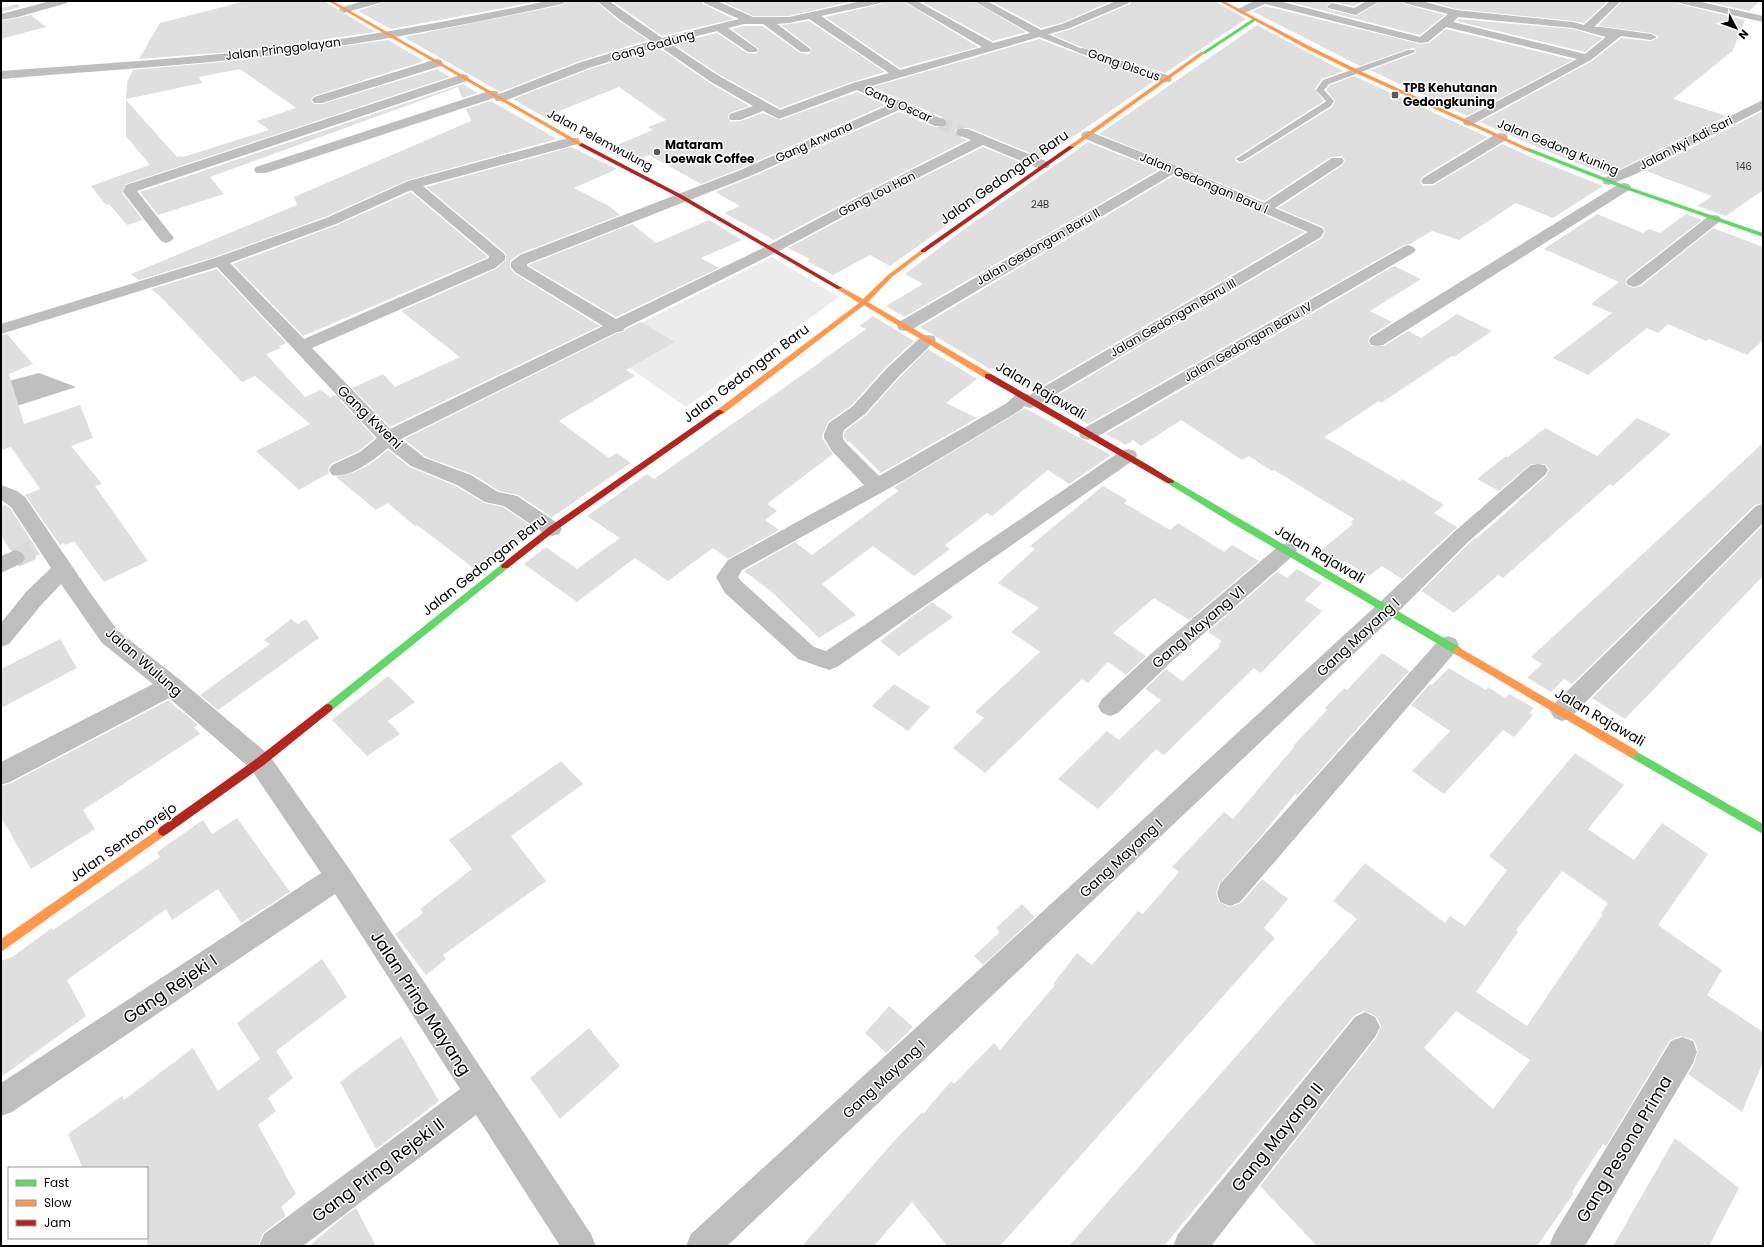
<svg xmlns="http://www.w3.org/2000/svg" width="1764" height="1247" font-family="Poppins,sans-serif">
<rect width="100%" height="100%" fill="#fff"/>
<path fill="#ececec" d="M772,257L839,297L686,407L597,345Z"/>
<path fill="#bfbfbf" d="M39,373L76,387L1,411V383Z"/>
<path fill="#dfdfdf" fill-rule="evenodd" d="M246,1H324L375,32L242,51L139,59L160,23Z
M381,1H540L391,29L358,11L379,4Z
M568,1H596L619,21L648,40L580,61L500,92L404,37L562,5Z
M612,1H702L703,4L734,19L662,36Z
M721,1H855L789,16H753Z
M883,1H903L978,47L900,68L825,17L881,4Z
M920,1H973L1026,32L993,41Z
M990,1H1112L1062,23L1041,28Z
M1131,1H1215L1246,19L1165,73L1081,47L1053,35L1071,29L1130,4Z
M1285,1H1364L1354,6L1332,2L1326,6L1328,9L1356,16L1381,1H1402L1404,4L1445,15L1420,35Z
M1427,1H1608L1584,23L1573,21L1456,9Z
M1622,1H1677L1679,4L1745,20L1732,52H1731L1673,99L1727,116L1608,175L1544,150L1480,122L1592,61L1621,38L1651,41L1658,38V36L1651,33L1598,26Z
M1704,1H1760L1749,11Z
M17,4L21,7L1,12V8Z
M1265,6L1420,44L1429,43L1446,29L1573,60L1467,116L1370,70L1416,53V51L1414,48L1408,49L1360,66L1252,11Z
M31,15L46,27L1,39V21Z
M1459,19L1573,29L1603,38L1585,52L1456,21Z
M809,21L885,72L852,82L780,108L720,75L673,44L717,33L747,53L756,54L759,49L732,29L744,26H763L800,53L809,54L812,49L781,25Z
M1257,25L1343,71L1322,79L1315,89L1324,101L1235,158V160L1239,163L1244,162L1332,107L1335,101L1326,90L1330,85L1354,76L1487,137L1422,177L1420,182L1423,186L1434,185L1502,144L1533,158L1603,186L1553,218L1516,203L1459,240L1432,231L1410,244L1402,246L1088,424L1046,402L1322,238L1325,232L1323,227L1278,208L1343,165L1345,160L1342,156L1331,157L1264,201L1099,134Z
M1039,39L1079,54L1154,81L1042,158L969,128H958L955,131L957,136L967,140L869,190L774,240L724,213L740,206L715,192L749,178L899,112L934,127L946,126L947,123L946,119L872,87Z
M388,40L424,61L314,96L311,99L313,104H322L437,69L450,77L126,184L122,193L143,220L127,225L109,204L106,205L91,186L150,165L126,136V100L177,157L181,156L183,157L269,130L257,121L296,108L240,69L199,77L202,83L126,99L127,82L133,70L243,60Z
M659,48L710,83L749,106L730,113L728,117L730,122L741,121L763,113L780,120L857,92L885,105L737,170L701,184L649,155L632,163L605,150L653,130L648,127L666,120L619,87L544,117L513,99L590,69Z
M463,84L478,93L462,98L458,87L210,177L224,194L158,215L140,192Z
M491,101L557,139L408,180L325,217L215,257L139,280L131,274L297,205L294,197L471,121L466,109Z
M1763,111V190L1726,216L1697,206L1712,196L1646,171Z
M1088,142L1158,170L904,317L886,306L923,284L905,274L963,230Z
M571,147L617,169L574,188L609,206L620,215L519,254L510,261V267L514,273L600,326L390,427L352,388L383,374L395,387L460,357L401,311L496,269L506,260V255L503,251L426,187Z
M983,147L1030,166L890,266L870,255L833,275L807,261L810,259L788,248L881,198Z
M1173,176L1305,232L1037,389L998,368L995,370L991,368L990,369L920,327Z
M411,192L488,257L303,336L233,264L337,225Z
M1597,214L1643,233L1649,229L1660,233L1686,214L1702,220L1627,278L1625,283L1628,286L1634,288L1641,286L1713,228L1763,247V340L1747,355L1709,339L1706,341L1668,324L1658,333L1647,328L1588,375L1553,358L1612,313L1591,304L1619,282L1544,249Z
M709,220L742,240L701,258L719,268L616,317L528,265L632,224L656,243Z
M1394,266L1421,279L1370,311L1392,322L1370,336L1368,342L1371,346H1384L1408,331L1421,338L1457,314L1492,331L1454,357L1452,356L1381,403L1379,401L1324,437L1400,481L1402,479L1444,505L1434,513L1457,527L1402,579L1382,566L1369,576L1345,561L1337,569L1314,556L1353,524L1350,523L1354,519L1274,470L1272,471L1249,456L1242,460L1181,420L1141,446L1133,440L1126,445L1106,434Z
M217,269L286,343L279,346L281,348L266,354L305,397L321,390L330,397L335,395L375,438L359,451L331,464L328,469L329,473L299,490L256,451L310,424L255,376L242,382L162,298L151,289Z
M873,316L914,341L886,367L852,405L828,422L823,433L822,438L833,454L767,504L777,511L765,520L779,530L728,559L713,548L668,581L635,558L577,602L524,564L546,547L577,569L620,538L587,516L647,474L654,479L822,361H821L866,329L859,326Z
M641,322L675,342L626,370L635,376L559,421L609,458L617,453L631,463L552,517L518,495L499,491L472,474L426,457L404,439L617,333L623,332L626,329Z
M7,334L33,364L9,374L24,424L80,405L93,438L71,446L102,484L95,486L148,561L104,582L74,541L65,545L64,543L60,545L25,495L40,489L11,447L1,450V335Z
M928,349L977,379L946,403L977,418L881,473L849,441L847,442L844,437L845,431L866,415L900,377Z
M1025,408L1111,455L1069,484L1048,470L992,516L987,513L945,545L950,549L914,576L873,546L822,584L856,615L819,638L772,592L744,571L795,542L812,555L898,491L894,487Z
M1637,418L1671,434L1613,486L1610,484L1585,506L1503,578L1498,575L1454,613L1421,591L1469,543L1475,538H1477L1518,502H1517L1546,476L1549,469L1545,464H1531L1499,491L1477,479L1506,456L1508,457L1545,428L1597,456Z
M1763,443V503L1755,505L1572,684L1564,679L1551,692L1527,678L1542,664L1531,657Z
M388,450L410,467L456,486L484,503L503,507L536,529L480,573L417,525L415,526L388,503L376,510L336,477L355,472L370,464Z
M1103,486L1127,500L1124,503L1170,530L1178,523L1224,552L1232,545L1259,561L1189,620L1154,598L1113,633L1146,656L1126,675L1108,662L1088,683L1082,679L985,773L953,748L984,718L975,712L1040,652L1011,632L1039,608L998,583L1035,549L1030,546Z
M5,505L10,508L40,554L25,561L26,557L23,552L16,549L10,550L1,535V507Z
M1763,525V576L1625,719L1592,698Z
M1297,569L1322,583L1305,600L1322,611L1261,673L1254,668L1164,755L1156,749L1098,809L1058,779L1107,731L1119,740L1161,700L1145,689L1166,669L1182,681L1185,679L1220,646L1218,645L1222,641L1208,632L1277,572L1287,578Z
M932,602L953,617L899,656L880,641Z
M291,619L298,624L306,619L319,638L218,710L200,695L270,644L264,640Z
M60,639L77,668L1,708V669Z
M1382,653L1409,671L1297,796L1295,794L1262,835L1219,884L1216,893L1219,902L1229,907L1241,903L1262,879L1288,899L1264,928L1275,938L1000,1246H947L912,1202L874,1246H802L896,1139L922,1112L923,1114L951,1081L954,1084L994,1043L1000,1050L1055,985L1053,984L1077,953L1092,965L1138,911L1143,914L1179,872L1172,867L1224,812L1233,819L1294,747L1293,746L1327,710L1325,708L1344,688L1347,690Z
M1449,668L1486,690L1488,687L1505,698L1509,694L1534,708L1529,713L1533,715L1514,737L1503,730L1444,794L1412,771L1450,731L1411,705L1430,684L1432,685Z
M388,676L415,702L388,721L400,734L367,756L332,720Z
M894,684L930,707L908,731L872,706Z
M169,700L178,710L179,709L198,725L194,727L200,734L83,810L95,829L31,869L1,817V786L11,783Z
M1575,753L1624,785L1588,829L1634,860L1662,823L1708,854L1658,925L1722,970L1707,995L1763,1032V1062L1742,1112L1688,1074L1694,1064L1698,1051L1694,1040L1681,1036L1670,1040L1606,1146L1603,1144L1572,1192L1574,1193L1537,1246H1317L1260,1186L1376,1038L1381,1026L1376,1016L1364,1011L1354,1016L1164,1246H1069L1357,919L1333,901L1365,863L1445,923L1450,916L1465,926L1507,870L1489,856ZM1562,871L1608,903L1601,913L1603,914L1527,1026L1476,992L1518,932L1516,930ZM1456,1011L1530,1060L1493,1109L1424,1048Z
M561,761L583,784L511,836L546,881L443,955L446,959L426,975L395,934L423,913L420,909L472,869L449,840Z
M237,818L290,892L241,923L218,889L172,920L166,909L67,980L86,1016L1,1077V961L12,957L52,928L53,930L160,857L157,852L203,820L212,834Z
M1022,904L1035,917L983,965L974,956L1000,932L996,928Z
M322,959L347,997L276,1051L293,1078L268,1098L276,1111L258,1125L296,1194L281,1207L286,1216L263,1233L258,1246H147V1168H83L68,1134L122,1096L124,1100L193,1048L218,1091L260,1059L237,1023Z
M889,1006L913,1027L886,1053L865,1033Z
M589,1028L620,1066L560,1119L530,1078Z
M401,1036L439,1101L376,1149L340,1082Z
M1675,1138L1739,1188L1709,1246H1613Z
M356,1208L376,1246H309L347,1214Z"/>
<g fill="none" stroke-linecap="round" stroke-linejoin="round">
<path stroke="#d9d9d9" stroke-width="12" stroke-dasharray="12 6" stroke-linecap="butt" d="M940,123L963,132"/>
<path stroke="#d9d9d9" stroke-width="19" stroke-dasharray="19 10" stroke-linecap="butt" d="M15,558L40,547"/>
<path fill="#bebebe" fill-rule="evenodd" d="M1037,32H1043L1087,51L1086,53H1080L1037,36Z
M1408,50H1414L1415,52L1329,84L1324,90L1334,101L1331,106L1243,161L1240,162L1236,159L1325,102L1326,101L1316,90L1323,80Z"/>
<path fill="#bebebe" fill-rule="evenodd" d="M51,1H68L67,3L18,17L1,20V14Z
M363,1H380L379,3L344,13L339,10L340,8Z
M547,1H567L562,4C457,27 350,47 243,59C162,67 81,72 1,79V71C81,65 162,60 242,52C344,41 446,22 547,1Z
M597,1H609L662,38L739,19L704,3L703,1H717L753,17H789L862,1H882L881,3L821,16L900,70L982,47L904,1H917L993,43L1030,33L974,1H987L1041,30L1062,24L1116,1H1130L1129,3L1070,28L868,87L945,120L946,123L945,126H935L899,110L748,177L527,264V266L616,319L767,246L870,191L971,140L958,135L956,132L958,129H968L1048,162L1050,165L1048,168H1038L983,145L880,197L777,252L625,328L623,331L617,332L401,439L425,458L471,475L498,492L517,496L559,524L562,529L559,534L552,536L545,534L504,506L485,502L457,485L411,466L388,448C375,459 350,479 332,475L329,470L332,465L360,452L377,438L217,267L1,334V324L215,258L326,218L408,181L568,138H578L580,141L578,144L423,186L502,252L505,255V260L495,268L312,348L390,429L603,326L515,272L511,267V262L520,255L738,171L889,105L857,90L779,119L763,111L740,120H730L729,117L730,114L753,106L711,82L659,46L589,68L504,101H496L494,98L266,173H256L254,170L256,167L489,91H497L499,94L581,62L651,41L620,20ZM809,19L889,73L853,83L780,110L719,76L669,43L717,31L748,52H756L758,50L756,48L728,28L744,24H763L801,52H809L811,50L809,48L777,24L789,23ZM411,190L489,256V258L304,339L230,263L336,224Z
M1254,1H1279L1420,37L1448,14L1404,3L1403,1H1421L1456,10L1573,22L1584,25L1610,1H1621L1594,27H1601L1651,34L1657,37L1651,40L1621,36L1591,60L1469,126L1464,125L1463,122L1464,119L1577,59L1446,27L1428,42L1420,43L1265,4L1242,14L1237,11L1238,9ZM1458,17L1573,28L1606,37L1585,54L1453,22Z
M1367,1H1380L1356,15L1328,8L1327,6L1332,3L1354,8Z
M1678,1H1697L1763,16V22L1679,3Z
M1083,48L1170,76L1172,79L1170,82H1162L1079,53L1077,51L1079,49Z
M437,59L441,60L443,63L441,66L322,103H314L312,100L314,97Z
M463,74L467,75L469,78L467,81L137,191L174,238L171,241L166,243L161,241L123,192L126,185Z
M1763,100V109L1638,173L1609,185L1604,184L1602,181L1604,178Z
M1088,131L1177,166L1264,203L1332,158H1342L1344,161L1342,164L1275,208L1322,228L1324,231L1321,237L1036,406L1030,408L1025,406L1019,411L904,480L742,570L738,577L741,581L814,647L826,651L1121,451L1128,449L1135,451L1137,455L1135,459L837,667L829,670L798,659L725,593L716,577L728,560L864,485L832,451L824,438V434L829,423L853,406L887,368L922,336L928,335L934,336L936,340L899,376L865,414L844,430C842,436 842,438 846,443L879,476L1007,403C1014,396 1019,390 1030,395L1308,232L1173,174L911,330L905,331L899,330L897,326L899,322L1161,170L1083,138L1081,135L1083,132Z
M1501,133L1506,134L1508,137L1506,140L1433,184H1423L1421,181L1423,178L1496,134Z
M1624,183L1629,184L1631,187L1629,190L1383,345L1377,346L1371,345L1369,341L1371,337L1619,184Z
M1714,215L1719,216L1721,219L1719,222L1640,285L1634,287L1628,285L1626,282L1628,279L1709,216Z
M1408,245L1413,247L1416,250L1413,253L1095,438L1088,440L1081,438L1079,434L1081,430L1403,247Z
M1538,464L1545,465L1548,470L1545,475L1468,542L1395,615L727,1246H686L691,1234L1379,603L1454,532L1531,465Z
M1,485L17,491L25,497L91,594L118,631L179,679L269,755L348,867L591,1234L596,1246H560L476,1115L303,1246H259L264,1234L460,1089L335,894L12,1112L1,1116V1083L321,873L251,769L169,698L10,782L1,785V762L153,684L102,643L61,584L42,604L9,644L1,647V623L26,592L51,568L11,507L1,500Z
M1763,504V523L1570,718L1562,721L1554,718L1550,711L1554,704L1756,506Z
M1287,543L1294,545L1297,550L1294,555L1170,663L1118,713L1110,716L1102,713L1098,706L1102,699L1154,651L1280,545Z
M15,550L22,553L25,558L22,563L1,573V556Z
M1448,636L1456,639L1459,645L1456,651L1240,902L1230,906L1220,902L1217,893L1220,884L1440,639Z
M1365,1012L1375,1017L1380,1027L1375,1037L1211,1246H1173L1178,1234L1355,1017Z
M1682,1037L1693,1041L1697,1052L1693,1063L1585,1246H1549L1554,1234L1671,1041Z"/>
<path fill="#63d668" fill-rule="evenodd" d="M1254,18L1258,19L1205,54L1201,53Z
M1529,148L1626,186L1763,233V237L1622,188L1527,151L1526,150Z
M1170,478L1461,648L1463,651L1461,654H1455L1232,523L1167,483L1166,481L1167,479Z
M505,563L508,564L509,566L508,568L331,711L328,712L325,711L323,708L325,705L502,564Z
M1632,749L1763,824V834L1628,756L1627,753L1628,750Z"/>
<path fill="#ff974d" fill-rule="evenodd" d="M328,1H333L585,145L580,146Z
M1219,1H1224L1309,46L1358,70L1532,150L1527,151L1354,72L1305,48Z
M1201,52L1205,53L1073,148H1069V146Z
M921,250L926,251L892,277L868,302L991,374V378H985L864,305L723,414H717V410L859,303L837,289V287H841L863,299L888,275Z
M1458,647L1636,750L1637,753L1636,756L1632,757L1628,756L1455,654L1453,651L1455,648Z
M163,826L167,828L168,831L167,834L1,952V939Z"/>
<path fill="#b3261e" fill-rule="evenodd" d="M582,143L682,195L842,288L837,289L678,197L580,146L579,145Z
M1069,146L1074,147L925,252H921V250Z
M985,374H991L1150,466L1174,481L1173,483H1167L1008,391L985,378Z
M717,410H720L724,412L555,531L508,568H502L501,566L502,564L549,527Z
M328,704L331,705L333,708L331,711L264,765L167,834L163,836L159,834L158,831L159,828L256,759L325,705Z"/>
</g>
<g fill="#595959" stroke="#fff" stroke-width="1.5">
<rect x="1391" y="91" width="8" height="8" rx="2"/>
<circle cx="657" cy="152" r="4"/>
</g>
<g text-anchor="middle" stroke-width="3" stroke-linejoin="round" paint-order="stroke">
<g font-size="10" fill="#383838">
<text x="1744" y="170">146</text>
<text x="1040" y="208">24B</text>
</g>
<g font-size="12" fill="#000" stroke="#fff">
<text transform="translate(653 46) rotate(-16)" y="4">Gang Gadung</text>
<text transform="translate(283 49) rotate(-7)" y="4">Jalan Pringgolayan</text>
<text transform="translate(1124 65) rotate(19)" y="4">Gang Discus</text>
<text transform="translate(898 104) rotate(24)" y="4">Gang Oscar</text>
<text transform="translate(600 140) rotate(28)" y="4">Jalan Pelemwulung</text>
<text transform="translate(814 142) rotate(-24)" y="4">Gang Arwana</text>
<text transform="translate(1686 143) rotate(-27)" y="4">Jalan Nyi Adi Sari</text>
<text transform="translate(1558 147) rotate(22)" y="4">Jalan Gedong Kuning</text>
<text transform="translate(1204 183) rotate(23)" y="4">Jalan Gedongan Baru I</text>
<text transform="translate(877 194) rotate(-27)" y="4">Gang Lou Han</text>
<text transform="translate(1038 247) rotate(-30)" y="4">Jalan Gedongan Baru II</text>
<text transform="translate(1173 318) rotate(-30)" y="4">Jalan Gedongan Baru III</text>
<text transform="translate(1248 342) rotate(-30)" y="4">Jalan Gedongan Baru IV</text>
</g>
<g font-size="12" font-weight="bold" fill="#000" stroke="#fff" text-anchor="start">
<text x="1403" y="92">TPB Kehutanan<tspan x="1403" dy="14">Gedongkuning</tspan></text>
<text x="665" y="149">Mataram<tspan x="665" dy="14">Loewak Coffee</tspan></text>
</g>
<g font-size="14" fill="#000" stroke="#fff">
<text transform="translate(1004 177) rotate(-35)" y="5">Jalan Gedongan Baru</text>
<text transform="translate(746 373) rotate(-37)" y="5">Jalan Gedongan Baru</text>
<text transform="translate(1041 390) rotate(30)" y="5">Jalan Rajawali</text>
<text transform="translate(370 417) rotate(44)" y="5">Gang Kweni</text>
<text transform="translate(1320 554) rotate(30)" y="5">Jalan Rajawali</text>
<text transform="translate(484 565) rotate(-38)" y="5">Jalan Gedongan Baru</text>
<text transform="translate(1198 627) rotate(-41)" y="5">Gang Mayang VI</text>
<text transform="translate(1358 637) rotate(-43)" y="5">Gang Mayang I</text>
<text transform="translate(144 662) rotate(41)" y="5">Jalan Wulung</text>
<text transform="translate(1600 717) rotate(30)" y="5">Jalan Rajawali</text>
<text transform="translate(123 842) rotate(-35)" y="5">Jalan Sentonorejo</text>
<text transform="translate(1121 858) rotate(-43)" y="5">Gang Mayang I</text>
<text transform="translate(884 1079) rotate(-43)" y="5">Gang Mayang I</text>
</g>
<g font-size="17" fill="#000" stroke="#fff">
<text transform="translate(170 989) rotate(-34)" y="6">Gang Rejeki I</text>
<text transform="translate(421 1003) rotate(57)" y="6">Jalan Pring Mayang</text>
<text transform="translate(1277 1137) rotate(-51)" y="6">Gang Mayang II</text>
<text transform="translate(1624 1149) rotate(-59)" y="6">Gang Pesona Prima</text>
<text transform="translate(378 1170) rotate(-37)" y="6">Gang Pring Rejeki II</text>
</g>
</g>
<rect width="1764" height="1247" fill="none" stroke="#000000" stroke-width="4"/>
<rect x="8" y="1167" width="140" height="72" fill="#ffffff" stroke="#999999"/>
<rect x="16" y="1180" width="20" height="6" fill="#63d668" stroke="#999999"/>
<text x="44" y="1187" font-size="12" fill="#000000">Fast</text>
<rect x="16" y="1200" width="20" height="6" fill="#ff974d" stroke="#999999"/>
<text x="44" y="1207" font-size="12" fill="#000000">Slow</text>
<rect x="16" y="1220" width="20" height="6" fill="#b3261e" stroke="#999999"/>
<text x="44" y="1227" font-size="12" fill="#000000">Jam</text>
<g transform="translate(1736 28) rotate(131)" stroke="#ffffff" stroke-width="3" paint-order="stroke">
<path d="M0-3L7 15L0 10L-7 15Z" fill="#000000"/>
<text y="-6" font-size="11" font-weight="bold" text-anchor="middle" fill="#000000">N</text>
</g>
</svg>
